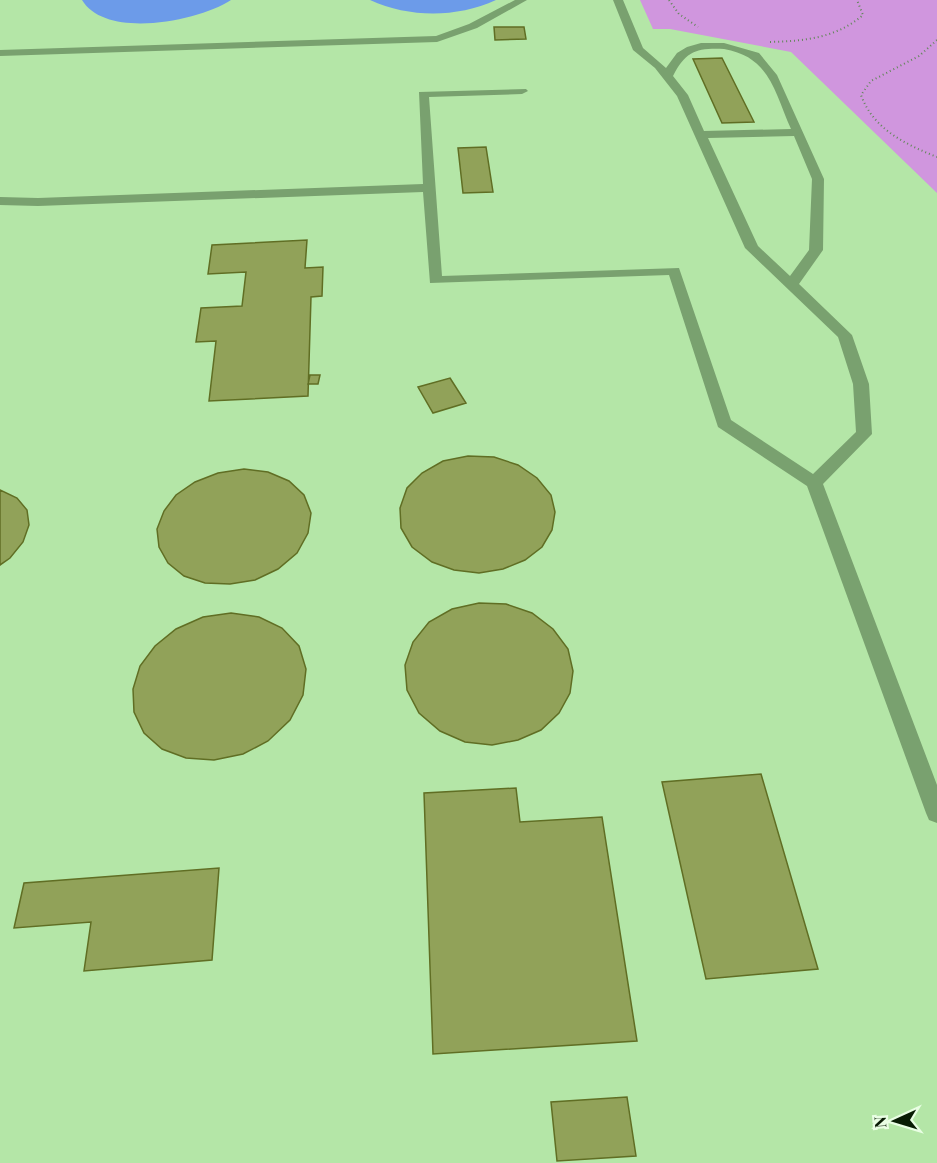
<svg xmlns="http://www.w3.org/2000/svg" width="937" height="1163" font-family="'Playfair Display',serif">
<rect width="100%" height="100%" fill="#b4e6a7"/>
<path fill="#d096de" d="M640,0H937V193L791,52L670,29H653Z"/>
<path fill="#6c9be9" d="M82,0H231C199,21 106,40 82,0Z
M370,0H496C456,18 410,18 370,0Z"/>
<path fill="#91a259" stroke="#606e24" stroke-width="1.5" d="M494,27H524L526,39L495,40Z
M722,58L754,122L722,123L693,59Z
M486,147L493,192L463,193L458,148Z
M307,240L305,268L323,267L322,296L311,297L308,396L209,401L216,341L196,342L201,308L242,306L246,272L208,274L212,245Z
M310,375H320L318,384H308Z
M450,378L466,403L433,413L418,387Z
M468,456L494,457L518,465L537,478L551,495L555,512L552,530L542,547L525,560L503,569L479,573L454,570L432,562L412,547L401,528L400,508L407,488L422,473L443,461Z
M244,469L268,472L289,481L304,495L311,513L308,533L297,553L278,569L255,580L230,584L205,583L184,576L168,563L159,547L157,529L164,511L176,495L195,482L218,473Z
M0,490L17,498L27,510L29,525L23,542L10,558L0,565Z
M479,603L506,604L532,613L553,629L568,649L573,671L570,693L559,713L541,730L518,740L492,745L465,742L440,731L419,713L407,690L405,665L413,642L429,622L452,609Z
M231,613L259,617L282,628L299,646L306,669L303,695L290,720L268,741L243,754L214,760L186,758L162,749L144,733L134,712L133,689L140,666L155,646L176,629L203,617Z
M761,774L818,969L706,979L662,782Z
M516,788L520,822L602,817L637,1041L433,1054L424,793Z
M219,868L212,960L84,971L91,922L14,928L24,883Z
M627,1097L636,1156L557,1161L551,1102Z"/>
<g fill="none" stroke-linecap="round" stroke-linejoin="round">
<path stroke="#63865a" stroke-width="2" stroke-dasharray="1 3" stroke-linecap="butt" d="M669,0L679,14L698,27
M937,40L919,56L871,81L861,95C873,129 905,144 937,157
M770,42C805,41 836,38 863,15L857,0"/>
<path fill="#79a16f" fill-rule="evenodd" d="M515,0H527L477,28L437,42L0,56V50L436,36L469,24Z
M613,0H623L643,48L666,68L677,53L687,47L701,43H724L759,53L777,75L824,179L823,250L799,284L852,335L869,384L872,434L823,484L937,785V823L929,820L926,813L807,486L718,427L669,275L430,283L423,192L38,206L0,205V197L38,198L423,184L419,92L526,89L528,91L522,94L429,97L442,276L679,268L731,420L813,474L856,432L853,384L838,337L745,248L677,96L655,68L633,50ZM724,49C770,57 774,91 791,129L704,131L688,95L673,76C686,51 696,48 724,49ZM794,136L812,179L809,250L790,276L758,246L708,138Z"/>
</g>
<g transform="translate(895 1121) rotate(266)" stroke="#e9fee4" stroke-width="4.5" paint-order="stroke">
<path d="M0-4.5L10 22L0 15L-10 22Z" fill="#091c05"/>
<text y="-9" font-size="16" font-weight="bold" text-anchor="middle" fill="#091c05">N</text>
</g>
</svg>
